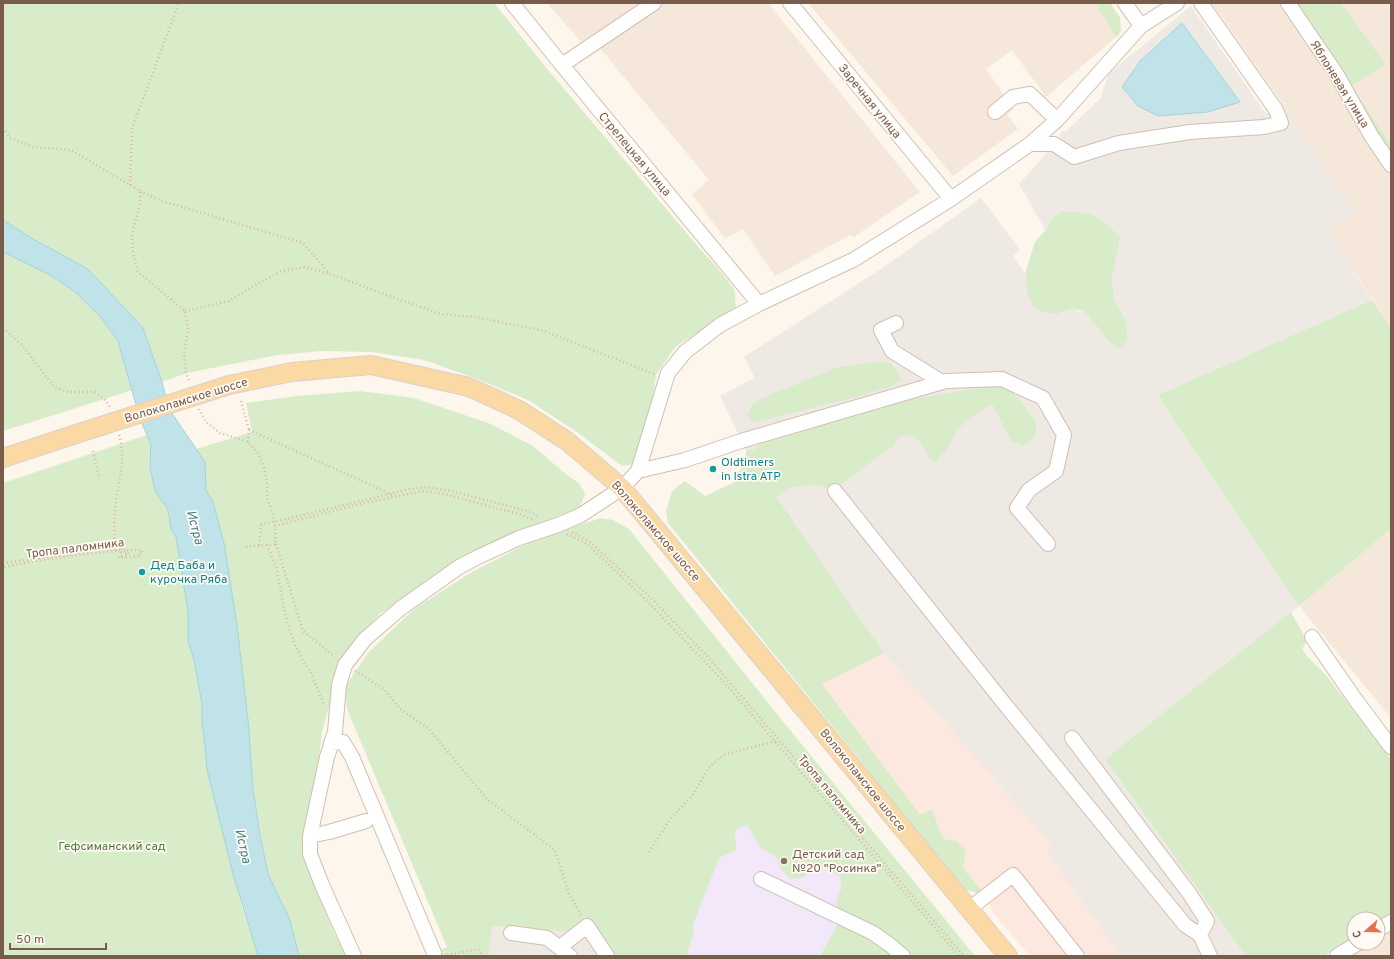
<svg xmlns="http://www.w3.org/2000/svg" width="1394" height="959" font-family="Overpass,sans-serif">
<rect width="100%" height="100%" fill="#fdf6ec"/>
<path fill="#f5e8da" d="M547,3H768L920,192L854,237L850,235L775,276L743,229L725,239L692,194L709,180L590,36L581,42Z
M808,3H1095L1116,37L1046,97L1012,50L986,69L1014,109L1007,114L1018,129L953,176Z
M1212,3H1279L1329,77L1391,175V328L1328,231L1355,213L1284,106Z
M1341,3H1391V145L1352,86L1386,64Z
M1391,529V718L1299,606Z
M1391,930V956H1347L1369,943H1378V938Z"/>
<path fill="#fde8e0" d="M884,653L1050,843L1047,853L1121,956H1030L993,913L982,891L815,687Z"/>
<path fill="#efe9e4" d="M1191,6L1266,114L1284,106L1355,213L1328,231L1372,300L1158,395L1172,418L1299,606L1105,759L1245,954L1243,956H1121L1047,853L1050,843L884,653L746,451L720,396L755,378L744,357L884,267L981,198L1020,250L1013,256L1025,273L1078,312L1094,309L1065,265L1019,184L1061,137L1059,135L1063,130L1065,132L1101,98L1108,74Z
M492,926L586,933L608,956H489Z"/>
<path fill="#f3e8fa" d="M760,755L854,838L862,956H687L694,931L682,885Z"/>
<path fill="#d8ecc9" d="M3,3H494L548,70L707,257C711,260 731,284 734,289C736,294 735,303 736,308L675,347L656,375L647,446L640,463L622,466L577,432L528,400L477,379L424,360L371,352L323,351L278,355L187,373L162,382L143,328L88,269L33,239L3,220Z
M1095,3H1110L1120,18L1121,32L1116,37Z
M1294,3H1341L1386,64L1352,86L1391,145V157Z
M1063,211L1090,214L1102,220L1120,237L1112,278L1113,294L1118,308L1125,319L1128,341L1118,349L1107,340L1100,330L1084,311L1070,309L1056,314L1043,312L1032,304L1027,292L1026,270L1035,242L1046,230L1052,218Z
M3,252L50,275L74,291L100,316L118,341L133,390L3,431Z
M1372,300L1391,328V529L1299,606L1172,418L1158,395Z
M878,362L891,363L902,379L891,387L852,398L753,423L747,416L752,405L762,398L838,367Z
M1001,384C1020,396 1025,406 1037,424L1034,438L1024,446L1011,441L992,404L972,417L957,429L948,448L934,463L926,453L920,442L910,435L900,436L892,447L837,487L829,486L825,489L822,485H812L791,487L777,497L884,653L822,684L920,815L932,809C936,819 938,829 944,839L956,841L966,851L963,868L982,891L977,893L964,889L959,882L955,881L859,759L668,523L666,511L672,491L685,481L705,496L733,483L738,472L747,464L746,451L756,449L757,445L909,400Z
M360,391L414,398L491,424L533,446L568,476L579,483L585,494L579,508L548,520L551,526L547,535L601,518L613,520L629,529L781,719L975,956H820L836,927L839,914L836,902L841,889L840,876L829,870L813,867L804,877L790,879L781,869L776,857L760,847L747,825L735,830L736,850L719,858L693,925L694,931L687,956H608L586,933L492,926L489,956H427L447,947L347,709L345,687L368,653L414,609L472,572L528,543L518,532L490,543L431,578L381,613L360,635L336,682L322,732L317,773L304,829L305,863L334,933L346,956H299L290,920L268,874L253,789L248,720L224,543L213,502L206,490L205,462L196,449L252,432L246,403L296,396Z
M147,435L151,444L150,467L155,491L167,508L169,515L171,529L176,537L178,547V552L188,611V641L194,660L202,704V723L205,745L207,770L241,904L258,956H3V483Z
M1291,612L1307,641L1302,649L1309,658L1325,674L1391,759V915L1378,923V919H1354V938L1324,956H1246L1105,759Z"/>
<path fill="#bfe3e8" stroke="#a5d3da" d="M1182,23L1240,102L1208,112L1158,116L1138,106L1122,87L1141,60Z
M3,220L33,239L88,269L143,328L162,382L169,409L205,462L206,490L213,502L224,543L237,625L248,720L253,789L260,834L268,874L290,920L299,956H258L233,874L207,770L205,745L202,723V704L194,660L188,641V611L176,537L171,529L169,515L167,508L155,491L150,467L151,444L140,419L118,341L100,316L74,291L50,275L3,252Z"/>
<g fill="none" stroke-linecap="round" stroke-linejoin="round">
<defs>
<path id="minor" d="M512,3L562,65L759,304
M790,3L951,199
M1125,3L1141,26
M1288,3L1337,75L1372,137L1391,165
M562,65L654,3
M995,112L1013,97L1030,94L1057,120
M1030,144H1054L1074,157L1119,143L1190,132L1264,127L1281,123L1276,110L1201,3
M896,323L881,330L892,351L942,382
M638,471L685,460L741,441L946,381L1002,379L1043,398L1064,435L1056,471L1029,490L1017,508L1048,544
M835,491L1003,702L1185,925L1200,935L1210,956
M1312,637L1355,699L1391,747
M1072,738L1189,893L1207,921L1200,935
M331,743L343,742L352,757L434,953
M366,821L329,832L310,836L327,757L335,732L339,685L345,665L365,639L401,608L459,567L478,557L519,538L558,525L581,515L622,488L638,471L668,373L685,352L720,325L759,304L853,260L951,199L1030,144L1057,120L1141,26L1177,3
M310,836V854L322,885L354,956
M761,879L873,933L890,945L903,956
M969,909L1013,875L1077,956
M1378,930L1391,922
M511,933L547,938L570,956
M560,947L587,926L607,956
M1337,956L1358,943"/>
<path id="major" d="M229,385L292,372L371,365L469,387L519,410L567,441L622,488L1008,956
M3,458L73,435"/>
</defs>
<use href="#minor" stroke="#d1beb0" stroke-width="16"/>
<use href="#major" stroke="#dad1cd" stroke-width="20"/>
<path stroke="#d9b8a5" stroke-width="2.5" stroke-dasharray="1 3" stroke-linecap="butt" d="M3,128L11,138L33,147L71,150L140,191V203L132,235L133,253L138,272L185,311L188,328L184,355L186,373L190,383
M130,185L132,128L179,3
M140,191L162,201L303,243L330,274L392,297L441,314L474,317L541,330L654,374
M185,311L229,301L250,288L282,271L304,267L330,274
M3,328L22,345L54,387L69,392H95L105,400L110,407
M241,401L249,430
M199,409L206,422L220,433L248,442L258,453L264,468L267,482V497L275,522
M248,442L249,430L395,496
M93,451L99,476
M572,532L589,541L612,562L653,600L708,657L964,956
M567,534L587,544L649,603L723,681L959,956
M276,544L303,631L335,657
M259,545L261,525L410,489L427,487L452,491L530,512L540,517
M267,545L276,566L286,618L295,645L303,661L311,673L324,705
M246,547L276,544L275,526L364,503L424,491L444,494L522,515L533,519
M116,551C114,539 114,524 115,511C117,486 127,458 119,435
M3,563L121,547V552H128V555L119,556V558L139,556V554H142V550H121L47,559L3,567
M355,671L384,689L400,709L428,728L487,799L555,850L569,894L581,915
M649,852L671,818L692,796L708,769L723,755L776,741
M447,955L478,949L484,956"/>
<use href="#minor" stroke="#fff" stroke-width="14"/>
<use href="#major" stroke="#fbd9a5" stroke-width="18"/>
<defs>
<path id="major-bridge" d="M73,435L229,385"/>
</defs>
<use href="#major-bridge" stroke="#dad1cd" stroke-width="20" stroke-linecap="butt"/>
<use href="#major-bridge" stroke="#fbd9a5" stroke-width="18"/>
</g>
<g fill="#0f9aa8" stroke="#fffaf3" stroke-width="1.5">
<circle cx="713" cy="469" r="4"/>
<circle cx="142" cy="572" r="4"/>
</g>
<circle fill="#8d6e63" stroke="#fffaf3" stroke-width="1.5" cx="784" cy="861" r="4"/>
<g text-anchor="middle" stroke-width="3.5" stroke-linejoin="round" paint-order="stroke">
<g font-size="12" fill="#7a5c4d" stroke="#fffaf3">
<text transform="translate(1340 84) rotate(58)" y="4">Яблоневая улица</text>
<text transform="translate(870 101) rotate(51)" y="4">Заречная улица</text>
<text transform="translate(635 154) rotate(50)" y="4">Стрелецкая улица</text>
<text transform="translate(186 400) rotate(-17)" y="4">Волоколамское шоссе</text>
<text transform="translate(656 531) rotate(49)" y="4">Волоколамское шоссе</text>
<text transform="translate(75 548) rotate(-7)" y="4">Тропа паломника</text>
<text transform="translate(863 780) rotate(51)" y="4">Волоколамское шоссе</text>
<text transform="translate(832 794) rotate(50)" y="4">Тропа паломника</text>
</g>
<g font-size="12" fill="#0d838f" stroke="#fffaf3" text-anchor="start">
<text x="721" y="466">Oldtimers<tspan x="721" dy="14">in Istra ATP</tspan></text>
<text x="150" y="569">Дед Баба и<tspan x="150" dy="14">курочка Ряба</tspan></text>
</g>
<g font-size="12" fill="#537a41" stroke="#fffaf3">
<text x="112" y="850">Гефсиманский сад</text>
</g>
<g font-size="12" fill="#785e54" stroke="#fffaf3" text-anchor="start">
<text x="792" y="858">Детский сад<tspan x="792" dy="14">№20 "Росинка"</tspan></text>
</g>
<g font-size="13" font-style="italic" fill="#437c86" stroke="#fffaf3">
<text transform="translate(196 527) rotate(75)" y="5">Истра</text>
<text transform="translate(244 846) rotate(77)" y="5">Истра</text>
</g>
</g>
<rect width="1394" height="959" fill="none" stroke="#7a5c4d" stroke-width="8"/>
<g transform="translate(1366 931) rotate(250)"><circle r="19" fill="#fffaf3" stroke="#cabbb1"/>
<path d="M0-3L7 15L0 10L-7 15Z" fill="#e76f51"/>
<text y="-6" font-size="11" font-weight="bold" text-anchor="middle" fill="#7a5c4d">С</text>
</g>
<path d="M10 943v6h96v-6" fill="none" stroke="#7a5c4d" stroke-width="2"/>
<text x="16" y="943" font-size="12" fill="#7a5c4d" stroke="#fffaf3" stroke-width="3" paint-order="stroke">50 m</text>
</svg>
